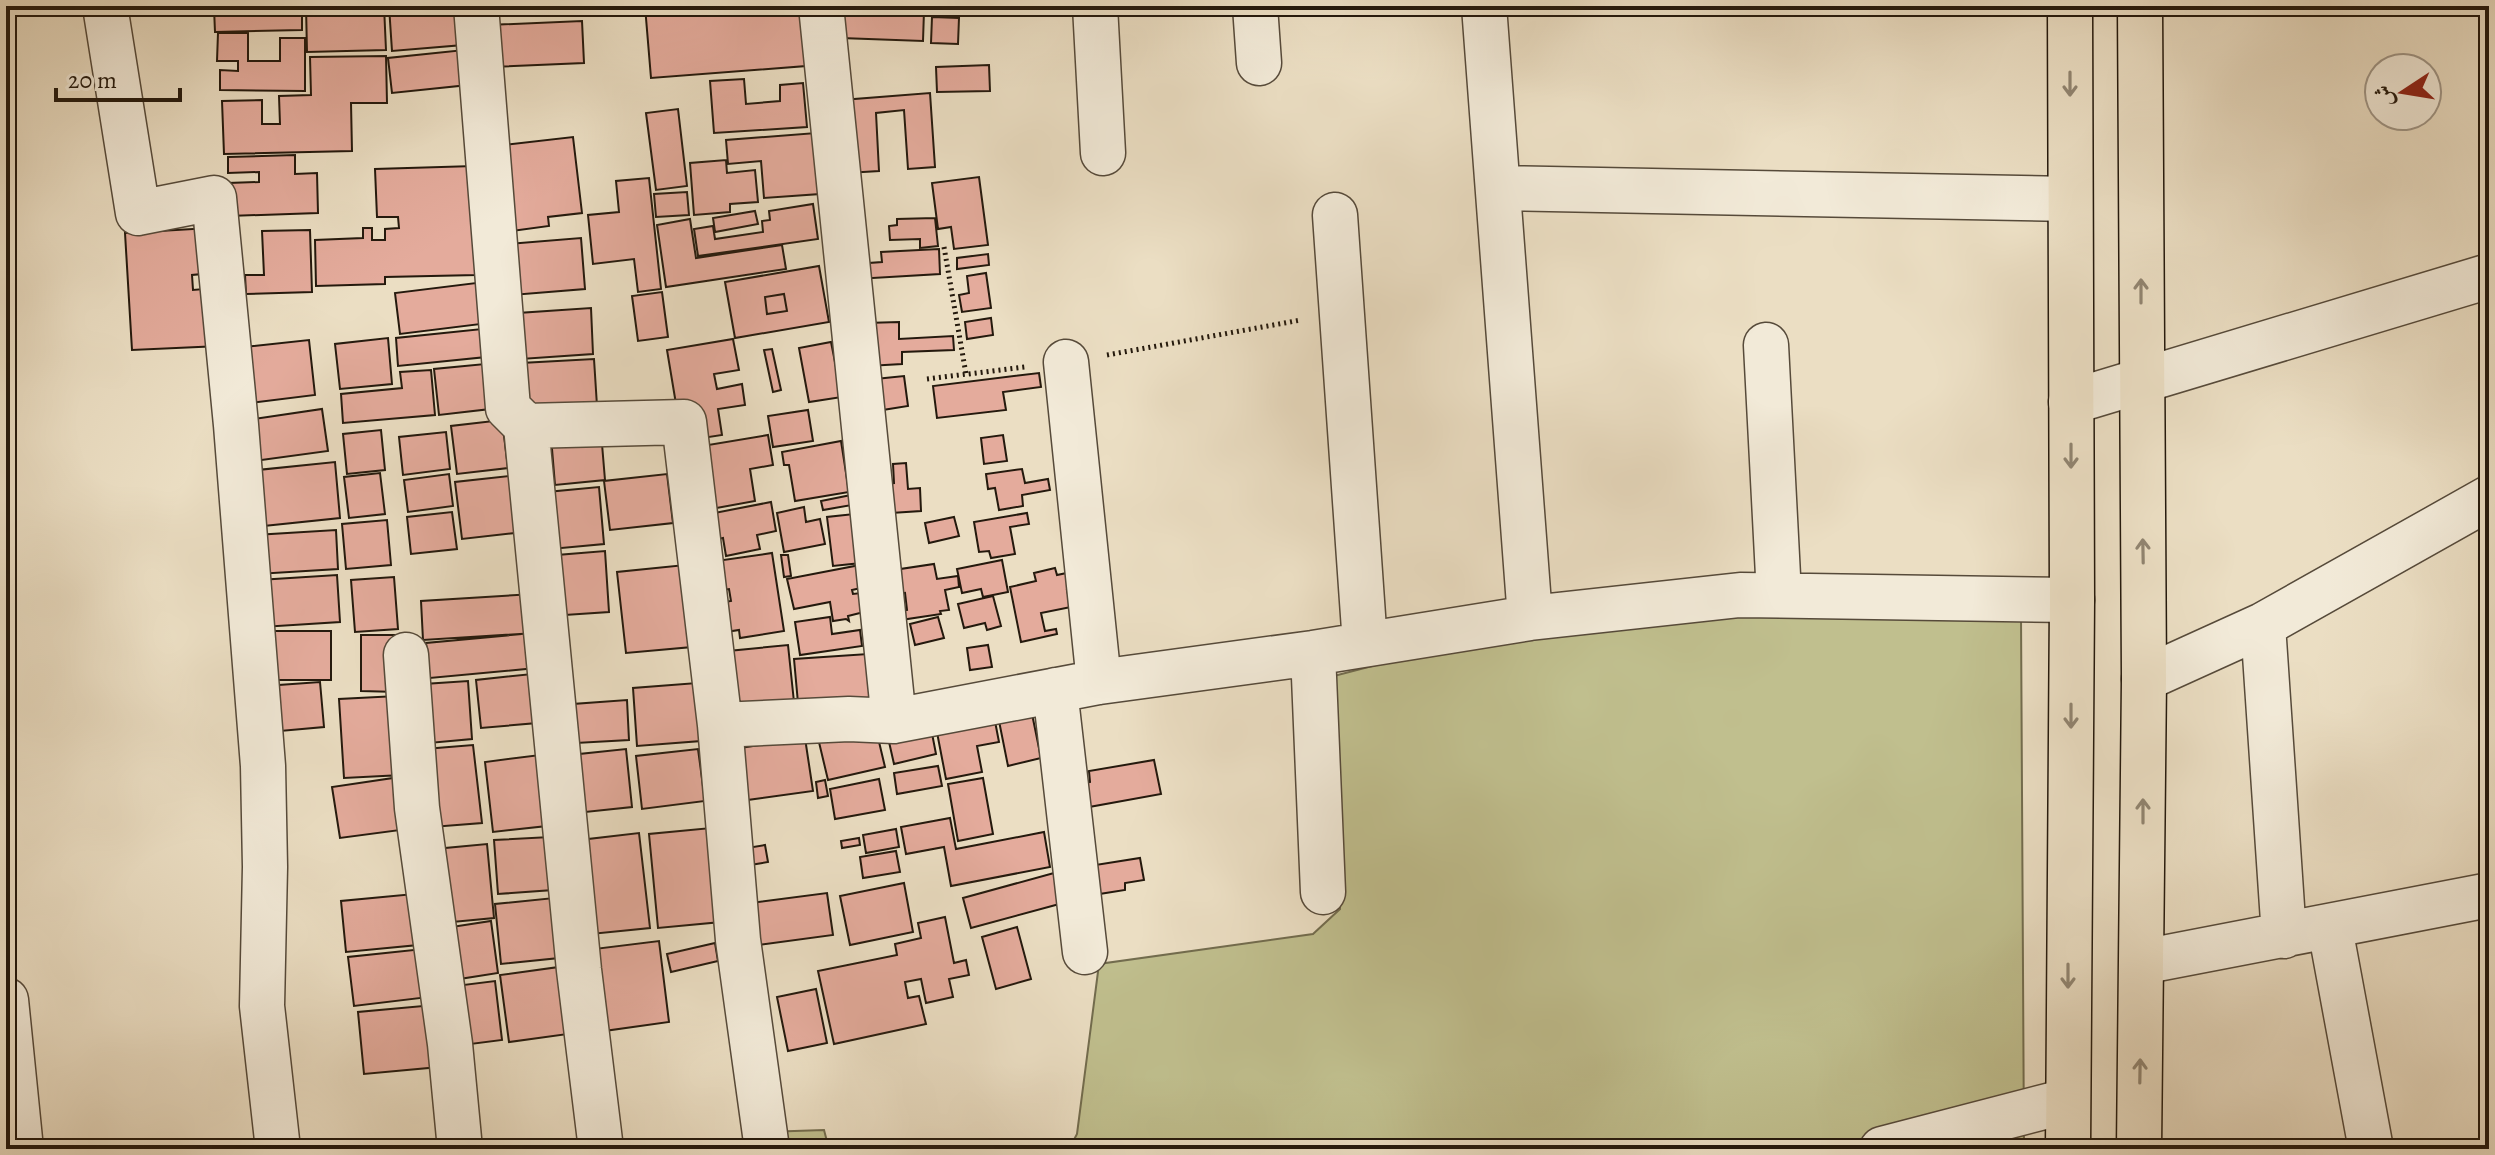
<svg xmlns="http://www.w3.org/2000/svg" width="2495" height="1155" font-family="Alegreya,Amiri,serif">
<rect width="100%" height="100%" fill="#ebdec3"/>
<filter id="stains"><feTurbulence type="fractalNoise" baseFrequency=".0025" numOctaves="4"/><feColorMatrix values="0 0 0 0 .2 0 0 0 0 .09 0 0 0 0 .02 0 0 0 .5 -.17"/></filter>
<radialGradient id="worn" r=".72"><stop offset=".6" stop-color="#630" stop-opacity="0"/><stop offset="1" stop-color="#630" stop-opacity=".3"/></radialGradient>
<path fill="#c0bf8e" stroke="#726c4e" stroke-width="2" d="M1732,608L2021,615L2024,1149H1069L1077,1134L1099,964L1313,934L1340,909L1330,677L1403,658Z
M824,1130L829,1149H767L765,1132Z"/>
<path fill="#e4ab9c" stroke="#24190d" stroke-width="2" fill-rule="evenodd" d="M238,6H302V30L215,32L214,8Z
M306,6H384L386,50L307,52Z
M389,6H459L463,45L392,51Z
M492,6H554L492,10Z
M645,6H801L806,66L651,78Z
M842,8L924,11L923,41L841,38Z
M932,17L959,18L958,44L931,43Z
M582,21L584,63L491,67L489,25Z
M218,33H248V61H280V38H305V91L220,90V70L238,71V61H217Z
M464,50L468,85L392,93L388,58Z
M386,56L387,103H351L352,151L224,154L222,101L262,100V124H280L279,96L311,95L310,57Z
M989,65L990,91L937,92L936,67Z
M744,79L746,104L780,101V85L803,83L807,127L714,133L710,81Z
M930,93L935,167L908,169L904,110L876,113L879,171L847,173L842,100Z
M678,109L687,186L656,190L646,113Z
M816,133L820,194L764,198L761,161L728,164L726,140Z
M573,137L582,213L548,217L549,226L504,232L495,146Z
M295,155V174L317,173L318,213L229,216L228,183L259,182V172L228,173V157Z
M726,160L727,173L755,170L758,202L730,204V212L694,215L690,163Z
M474,166L477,275L385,277V284L316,286L315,240L363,238V228H372V240H385V229L399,228L398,217H377L375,169Z
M979,177L988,245L954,249L951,227L938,229L932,183Z
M649,178L661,289L638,292L634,259L593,264L588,215L619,212L616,181Z
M687,192L689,215L656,217L654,194Z
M813,204L818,239L698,256L694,229L713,226L715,239L763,232L762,221L770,220L769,211Z
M755,211L758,224L715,232L713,218Z
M935,218L938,246L920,248V239L890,240L889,226L897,225V219Z
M690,219L696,258L782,245L786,269L666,287L657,225Z
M210,228L213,273L192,275L193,290L216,288L220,346L132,350L125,233Z
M310,230L312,292L246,294L245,275H264L262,231Z
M581,238L585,289L512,295L507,244Z
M939,249L940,274L856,279L855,264L882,262L881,252Z
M988,254L989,265L957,269V258Z
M819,266L829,322L735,338L725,282ZM784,294L787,311L767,314L765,297Z
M986,273L991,308L962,312L959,295L969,293L967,276Z
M476,283L481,324L400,334L395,293Z
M662,292L668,337L638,341L632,296Z
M784,294L787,311L767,314L765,297Z
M591,308L593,354L521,359L518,313Z
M991,318L993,335L967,339L965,322Z
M899,322V339L953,336L954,350L902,352V364L868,366L866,323Z
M482,329L486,357L398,366L396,338Z
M388,338L392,384L340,389L335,344Z
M733,339L739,370L714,374L717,389L742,384L745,405L718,409L722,435L696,439L678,416L667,350Z
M309,340L315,395L241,404L235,348Z
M831,342L842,397L809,402L799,348Z
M772,349L781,390L773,392L764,350Z
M594,359L597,406L523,410L521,363Z
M485,364L490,409L439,415L434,369Z
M431,370L435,415L343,423L341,394L402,388L400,372Z
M1039,373L1041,387L1003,392L1006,410L937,418L933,386Z
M904,376L908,406L870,412L866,380Z
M322,409L328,451L247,462L241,421Z
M808,410L813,441L773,447L768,416Z
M502,420L508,468L457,474L451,426Z
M381,430L385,470L347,474L343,434Z
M446,432L450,469L403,475L399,437Z
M601,432L605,480L555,485L551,437Z
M768,435L773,465L750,469L755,501L700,511L690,448Z
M1003,435L1007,461L984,464L981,438Z
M841,441L849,492L795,501L789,465H784L782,452Z
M335,462L340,518L254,527L248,471Z
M906,463L908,489L920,488L921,511L876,514L874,485L894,483L893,464Z
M1022,469L1025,483L1048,479L1050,490L1022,495L1023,506L999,510L995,488L988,489L986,474Z
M380,473L385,514L349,518L344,477Z
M449,474L453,506L408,512L404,480Z
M667,474L673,523L610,530L604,481Z
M509,476L515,533L462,539L455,482Z
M599,487L604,544L551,549L547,492Z
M851,495L852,505L823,510L821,501Z
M771,502L776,531L757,535L760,549L726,556L723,538L704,542L699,516Z
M804,507L806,522L820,519L825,544L784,552L777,513Z
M452,512L457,549L411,554L407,517Z
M1027,513L1029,524L1010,527L1015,554L991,558L989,551L979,552L974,522Z
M854,514L861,563L833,566L827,517Z
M954,517L959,536L929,543L925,523Z
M387,520L391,565L346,569L342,524Z
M336,530L338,569L257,574L255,535Z
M605,551L609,612L550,616L545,556Z
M772,553L784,631L740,638L739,630L713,634L708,605L731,601L729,589L707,592L702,563Z
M781,555H788L791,576L784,577Z
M1002,560L1008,592L983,597L981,589L962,593L957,569Z
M934,564L937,579L958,576L959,587L945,590L949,610L940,611L941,614L894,621L892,612L907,610L905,593L886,596L894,570Z
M685,565L692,647L626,653L617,572Z
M860,565L865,587L852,590L853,594L861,593L864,612L848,616L849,621L846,619L833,621L830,602L794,609L787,579Z
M1055,568L1057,575L1076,571L1079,588L1067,590L1071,607L1041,613L1045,631L1056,629L1057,634L1021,642L1010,587L1036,581L1034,573Z
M337,575L340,622L262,627L259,580Z
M394,577L398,629L355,632L351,580Z
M534,594L536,633L423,640L421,601Z
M993,596L1001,626L987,630L985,623L964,628L958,604Z
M830,617L832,634L860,630L862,646L800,655L795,622Z
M938,617L944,638L915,645L910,624Z
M262,631H331V680H263Z
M533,633L536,668L430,678L426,643Z
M361,635H398V692L361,691Z
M788,645L794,702L724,709L718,652Z
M988,645L992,667L970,670L967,648Z
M868,654L871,698L798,703L794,659Z
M532,674L537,723L481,728L476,680Z
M468,681L472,739L429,743L424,684Z
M320,682L324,727L269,732L265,686Z
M697,683L701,741L637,746L633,688Z
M397,696L402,775L344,778L339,699Z
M627,700L629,740L576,743L573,704Z
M1031,709L1041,758L1008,766L998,716Z
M993,711L999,742L977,746L982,772L946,779L935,722Z
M930,723L936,754L894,764L887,733Z
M875,725L885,767L828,780L818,738Z
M805,738L813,791L740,801L734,749Z
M473,745L482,823L432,827L425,749Z
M626,749L632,807L576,813L570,755Z
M698,749L705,801L642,809L636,756Z
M548,754L556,825L493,832L485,762Z
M1154,760L1161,794L1078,809L1074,785L1090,782L1089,771Z
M938,766L942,786L897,794L894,773Z
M400,777L408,829L340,838L332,787Z
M983,778L993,834L958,841L948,784Z
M879,779L885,810L835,819L830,789Z
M825,780L828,796L818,798L816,782Z
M950,818L956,849L1044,832L1050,867L951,886L944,847L906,854L901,827Z
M711,828L721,922L658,928L649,834Z
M896,829L899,847L866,853L863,835Z
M639,833L650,928L591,934L580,840Z
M550,837L553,890L498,894L494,840Z
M859,838L860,845L842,848L841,841Z
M487,844L494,918L442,923L435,849Z
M765,845L768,862L750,865L747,848Z
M896,851L900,872L863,878L860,857Z
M1140,858L1144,880L1125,883V890L1093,895L1089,866Z
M1054,873L1063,903L971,928L963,898Z
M904,883L913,932L850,945L840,896Z
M827,893L833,935L750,946L743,904Z
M414,894L418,945L346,952L341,901Z
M554,898L559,958L501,964L495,904Z
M945,917L954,963L966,960L969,975L949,979L953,997L926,1003L921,979L905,982L908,998L919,996L926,1024L834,1044L818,971L897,955L895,944L921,938L918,923Z
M491,921L498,973L453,980L445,928Z
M1017,927L1031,979L996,989L982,937Z
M659,941L669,1022L604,1031L594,949Z
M715,943L718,961L671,972L667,954Z
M423,949L429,997L354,1006L348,957Z
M559,967L568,1034L509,1042L500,975Z
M495,981L502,1040L463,1045L455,986Z
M816,989L827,1043L788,1051L777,997Z
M434,1005L439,1067L364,1074L358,1012Z"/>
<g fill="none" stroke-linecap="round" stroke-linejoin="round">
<defs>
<path id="minor" d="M105,6L138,213L214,198L236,425L263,766L265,867L262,1006L278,1149
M476,6L508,408L526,426L579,970L601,1149
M821,6L894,721
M1095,6L1103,153
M1255,6L1259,63
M1484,6L1530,618
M1498,188L2070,199
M1335,215L1365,644
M1766,345L1779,595
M1066,362L1099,682
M2071,402L2489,276
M526,426L684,422L720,725L738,940L767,1149
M2263,625L2284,936
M1313,653L1323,892
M406,655L417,808L450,1044L460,1149
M2144,679L2263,625L2489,498
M1055,690L1085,952
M720,725L849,719L894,721L1099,682L1313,653L1530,618L1740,595L2072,600
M2330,928L2371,1149
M2142,962L2489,895
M6,1000L21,1149
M1882,1149L2067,1101"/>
<path id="major" d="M2068,1149L2072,600L2070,6
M2139,1149L2144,679L2140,6"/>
</defs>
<use href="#minor" stroke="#564a3a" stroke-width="47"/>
<use href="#major" stroke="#24190d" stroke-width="47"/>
<path stroke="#24190d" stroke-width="5" stroke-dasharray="2 4" stroke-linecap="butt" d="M944,247L966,374
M1107,355L1301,320
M927,379L1025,367"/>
<use href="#minor" stroke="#f2ead8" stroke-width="44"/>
<use href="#major" stroke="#ebdec3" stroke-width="44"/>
</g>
<defs><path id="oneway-shaft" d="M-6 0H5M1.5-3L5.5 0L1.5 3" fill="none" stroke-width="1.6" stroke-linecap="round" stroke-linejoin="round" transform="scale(2)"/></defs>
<g stroke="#918571">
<use href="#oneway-shaft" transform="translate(2070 84) rotate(90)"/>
<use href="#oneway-shaft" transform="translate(2141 291) rotate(-90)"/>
<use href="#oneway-shaft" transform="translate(2071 456) rotate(90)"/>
<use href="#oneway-shaft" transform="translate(2143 551) rotate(-91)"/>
<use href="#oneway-shaft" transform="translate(2071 716) rotate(90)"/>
<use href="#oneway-shaft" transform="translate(2143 811) rotate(-90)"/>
<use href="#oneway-shaft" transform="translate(2068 976) rotate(90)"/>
<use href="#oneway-shaft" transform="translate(2140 1071) rotate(-89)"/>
</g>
<rect width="2495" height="1155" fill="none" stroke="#ebdec3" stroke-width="32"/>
<rect x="8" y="8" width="2479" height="1139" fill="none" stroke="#24190d" stroke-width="4"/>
<rect x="16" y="16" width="2463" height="1123" fill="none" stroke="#24190d" stroke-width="2"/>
<g transform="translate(2403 92) rotate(258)"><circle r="38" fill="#f2ead8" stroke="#a09687" stroke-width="2"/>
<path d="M0-6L14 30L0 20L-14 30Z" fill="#8f2418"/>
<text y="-12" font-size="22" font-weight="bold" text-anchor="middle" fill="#24190d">ش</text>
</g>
<path d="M56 88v12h124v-12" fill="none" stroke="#24190d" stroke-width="4"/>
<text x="68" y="88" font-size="24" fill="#24190d" stroke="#f2ead8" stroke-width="6" paint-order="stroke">20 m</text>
<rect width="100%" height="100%" filter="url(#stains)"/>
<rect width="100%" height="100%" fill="url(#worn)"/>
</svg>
